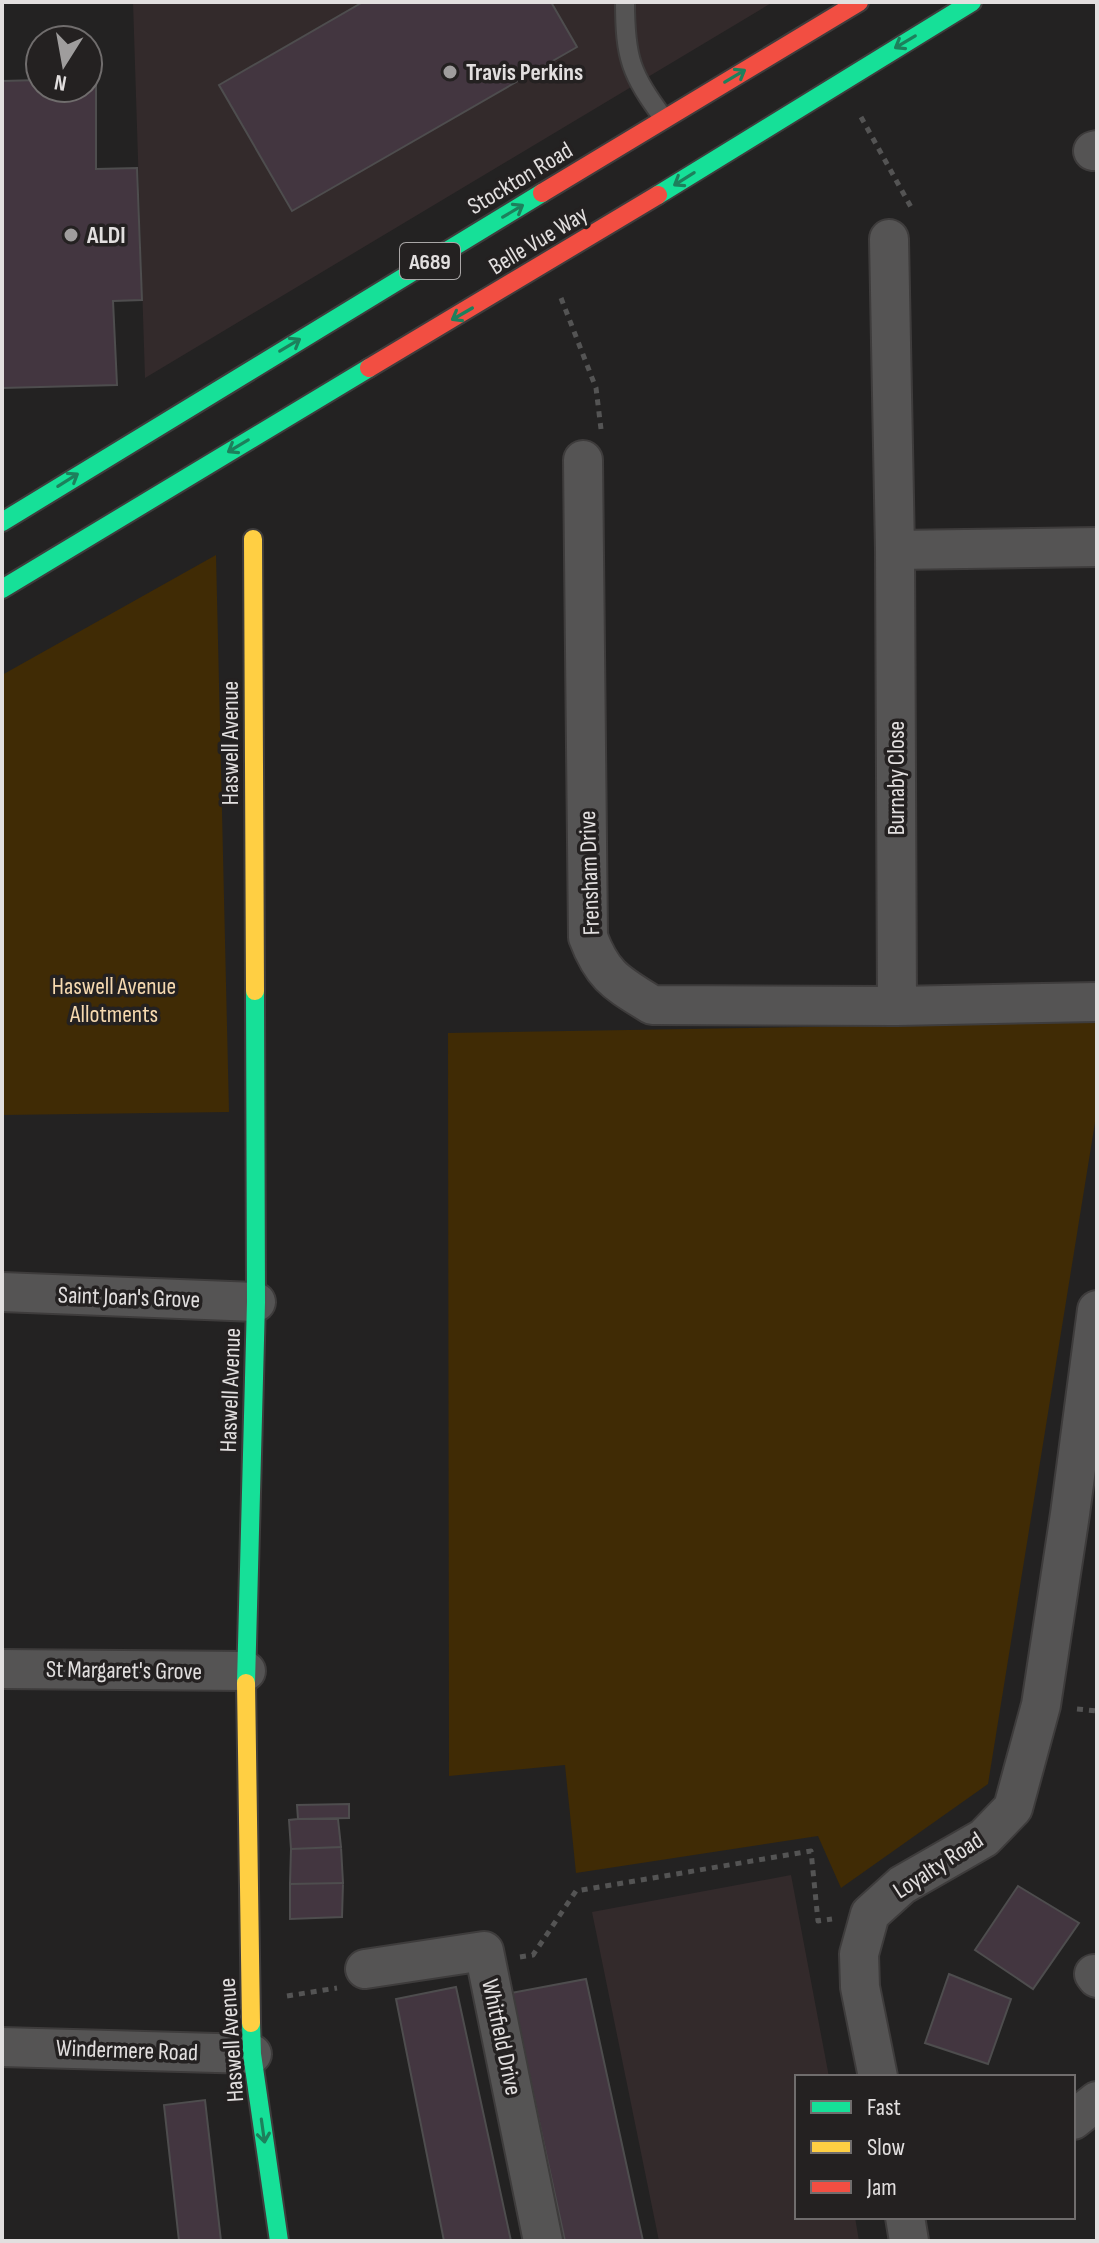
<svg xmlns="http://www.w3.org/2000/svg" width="1099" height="2243" font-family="'Sofia Sans Condensed',sans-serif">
<rect width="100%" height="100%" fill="#232222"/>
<path fill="#332a2b" d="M133,2H773L145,378Z
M791,1875L829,2077H797V2217H855L859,2241H659L592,1912Z"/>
<path fill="#402b05" d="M216,555L229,1112L2,1115V675Z
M1097,1022V1110L988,1784L841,1888L818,1836L576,1873L565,1765L449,1776L448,1033Z"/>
<path fill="#433640" stroke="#4e4d4e" stroke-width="2" d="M363,2H551L577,47L292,211L219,85Z
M88,79H96V169L137,168L142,300L113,301L117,385L2,388V81L40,80V88H88Z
M349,1804V1818L298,1819L297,1805Z
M298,1819H338L341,1847L291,1849L289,1820Z
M341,1847L343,1883L290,1884L291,1849Z
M343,1883L342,1917L290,1919V1884Z
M1018,1886L1079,1923L1033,1989L975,1950Z
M949,1974L1011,1999L988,2064L925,2043Z
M586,1979L643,2241H565L511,1993Z
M456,1987L511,2241H444L396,1999Z
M205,2100L221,2241H179L164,2105Z"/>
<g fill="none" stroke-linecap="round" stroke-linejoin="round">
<defs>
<path id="lane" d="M625,2C625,59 631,74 664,119"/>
<path id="street" d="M1093,151L1097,150
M889,239L895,550L897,1006
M583,460L588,937C603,977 617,983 652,1005L897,1006L1097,1002
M895,550L1097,547
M2,1292L256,1302
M2,1669L246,1671
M365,1969L484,1951L543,2241
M1094,1974L1097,1978
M2,2047L252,2054
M878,2077L860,1987L859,1954L870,1914L902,1885L984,1838L1013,1808L1041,1705L1070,1514L1097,1310
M1073,2120L1097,2101
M905,2217L909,2241"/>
<path id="fast" d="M658,195L972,2
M2,522L542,193
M2,589L369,368
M246,1683L256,1302L255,991
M251,2023L252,2054L279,2241"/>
<path id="slow" d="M253,539L255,991
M246,1683L251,2023"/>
<path id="jam" d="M542,193L859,2
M369,368L658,195"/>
</defs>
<use href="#lane" stroke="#3e3c3c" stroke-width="22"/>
<use href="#street" stroke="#3e3c3c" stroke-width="42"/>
<use href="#fast" stroke="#3e3c3c" stroke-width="22"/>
<use href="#slow" stroke="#3e3c3c" stroke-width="22"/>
<use href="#jam" stroke="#3e3c3c" stroke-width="22"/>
<path stroke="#545454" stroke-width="5" stroke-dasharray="6 6" stroke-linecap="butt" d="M861,117L911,207L910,209
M561,298L596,388L601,429
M1077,1709L1097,1711
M520,1957L533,1955L576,1891L811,1851L818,1921L832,1919
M287,1996L337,1988"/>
<use href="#lane" stroke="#555454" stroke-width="18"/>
<use href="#street" stroke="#555454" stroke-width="38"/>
<use href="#fast" stroke="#16e098" stroke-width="18"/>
<use href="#slow" stroke="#ffcf43" stroke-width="18"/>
<use href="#jam" stroke="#f24e42" stroke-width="18"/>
</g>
<defs><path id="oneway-shaft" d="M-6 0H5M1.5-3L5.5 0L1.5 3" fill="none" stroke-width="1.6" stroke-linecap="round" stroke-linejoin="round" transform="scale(2)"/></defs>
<g stroke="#1d805c">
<use href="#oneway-shaft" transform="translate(905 42) rotate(149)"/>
<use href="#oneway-shaft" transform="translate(735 76) rotate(-31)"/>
<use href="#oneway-shaft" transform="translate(684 179) rotate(148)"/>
<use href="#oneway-shaft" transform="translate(513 211) rotate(-31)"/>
<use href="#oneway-shaft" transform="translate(462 314) rotate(150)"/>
<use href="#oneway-shaft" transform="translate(290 345) rotate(-31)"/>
<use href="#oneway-shaft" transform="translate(238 446) rotate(149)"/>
<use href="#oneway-shaft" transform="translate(68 480) rotate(-32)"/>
<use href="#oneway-shaft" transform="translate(263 2131) rotate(82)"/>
</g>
<g fill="#9f9d9d" stroke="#242121" stroke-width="3">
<circle cx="450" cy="72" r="8"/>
<circle cx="71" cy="235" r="8"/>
</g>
<g text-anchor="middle" stroke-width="7" stroke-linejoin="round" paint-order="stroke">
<rect fill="#242121" stroke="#a9a6a6" stroke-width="2" x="400" y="243" width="60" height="36" rx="6"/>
<g font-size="22" font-weight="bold" fill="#e2dfdf">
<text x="430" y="269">A689</text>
</g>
<g font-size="24" font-weight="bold" fill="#e2dfdf" stroke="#242121" text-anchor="start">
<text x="466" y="80">Travis Perkins</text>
<text x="87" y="243">ALDI</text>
</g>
<g font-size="24" fill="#e2dfdf" stroke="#242121">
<text transform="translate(520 178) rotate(-31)" y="8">Stockton Road</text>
<text transform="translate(538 240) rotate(-31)" y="8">Belle Vue Way</text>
<text transform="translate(230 743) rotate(-90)" y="8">Haswell Avenue</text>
<text transform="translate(896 778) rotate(-90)" y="8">Burnaby Close</text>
<text transform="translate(589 873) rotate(-92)" y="8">Frensham Drive</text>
<text transform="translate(129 1297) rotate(2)" y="8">Saint Joan's Grove</text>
<text transform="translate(230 1390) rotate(-88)" y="8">Haswell Avenue</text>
<text transform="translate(124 1670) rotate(1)" y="8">St Margaret's Grove</text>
<text transform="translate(938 1865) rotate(-33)" y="8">Loyalty Road</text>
<text transform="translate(502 2037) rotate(78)" y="8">Whitfield Drive</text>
<text transform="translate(231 2040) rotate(-94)" y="8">Haswell Avenue</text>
<text transform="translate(127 2050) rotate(2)" y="8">Windermere Road</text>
</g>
<g font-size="24" fill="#f6d9b0" stroke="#242121">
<text x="114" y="994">Haswell Avenue<tspan x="114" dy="28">Allotments</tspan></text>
</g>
</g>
<rect width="1099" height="2243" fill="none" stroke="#e2dfdf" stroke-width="8"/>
<rect x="795" y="2075" width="280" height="144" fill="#242121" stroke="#706d6d" stroke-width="2"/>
<rect x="811" y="2101" width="40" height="12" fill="#16e098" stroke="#706d6d" stroke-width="2"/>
<text x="867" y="2115" font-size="24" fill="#e2dfdf">Fast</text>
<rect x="811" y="2141" width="40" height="12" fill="#ffcf43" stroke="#706d6d" stroke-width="2"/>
<text x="867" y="2155" font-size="24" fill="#e2dfdf">Slow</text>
<rect x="811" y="2181" width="40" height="12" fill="#f24e42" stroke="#706d6d" stroke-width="2"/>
<text x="867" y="2195" font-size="24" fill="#e2dfdf">Jam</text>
<g transform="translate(64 64) rotate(191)"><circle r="38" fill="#242121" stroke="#706d6d" stroke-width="2"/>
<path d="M0-6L14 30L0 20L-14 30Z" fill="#9f9d9d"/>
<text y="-12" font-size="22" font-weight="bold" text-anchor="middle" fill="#e2dfdf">N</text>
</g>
</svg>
